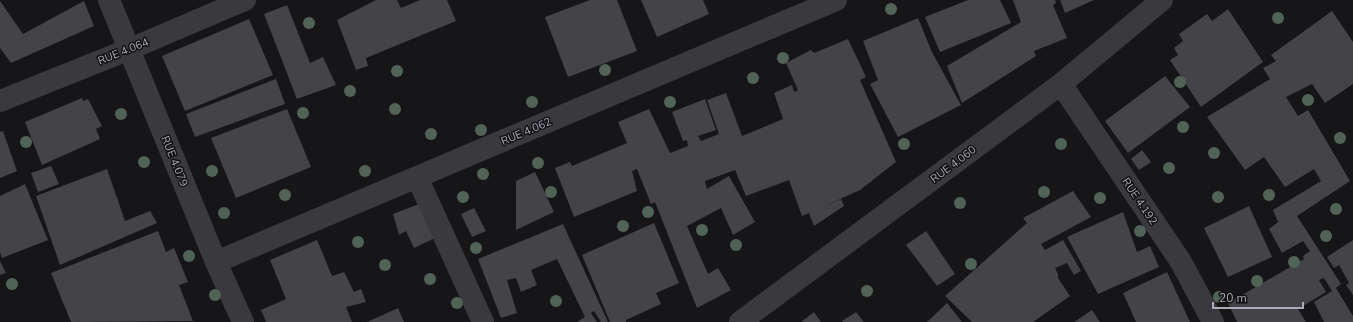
<svg xmlns="http://www.w3.org/2000/svg" width="1353" height="322" font-family="'Nunito Sans',sans-serif">
<rect width="100%" height="100%" fill="#161618"/>
<path fill="#434348" d="M376,0H397L401,8L420,0H447L456,21L366,58L368,66L356,70L337,20Z
M590,0H617L637,51L568,77L545,17Z
M641,0H703L709,14L657,37Z
M968,0H1000L1011,23L940,52L925,17Z
M1013,0H1055L1056,3L1053,5L1067,38L1034,51L1036,56L962,103L947,66L1021,22Z
M1060,0H1094L1065,13Z
M0,1L23,34L84,1L94,26L11,63L0,48Z
M287,5L310,63L323,57L336,85L297,99L264,14Z
M1228,9L1263,62L1201,107L1170,60L1178,55L1174,48L1183,41L1179,34L1207,14L1212,21Z
M1332,11L1353,42V84L1325,103L1312,84L1286,97L1298,116L1308,110L1350,181L1297,216L1341,284L1336,288L1353,316V322H1324L1314,302L1332,291L1324,278L1319,280L1326,292L1298,309L1306,322H1237L1228,303L1304,259L1303,256L1310,251L1303,241L1282,253L1269,229L1278,222L1273,210L1321,181L1314,169L1285,187L1264,157L1245,170L1207,117L1270,79L1263,68L1276,61L1271,55Z
M918,18L932,52L961,105L898,137L870,84L878,80L863,41Z
M249,19L273,75L185,111L162,56Z
M848,39L866,77L860,80L896,162L860,190L816,210L841,199L844,206L814,226L809,213L802,216L789,180L746,196L735,170L705,181L707,189L729,176L755,222L733,235L721,208L687,226L708,274L718,268L731,290L697,308L655,202L651,204L637,169L632,171L637,191L574,217L555,168L570,162L572,166L627,143L618,122L649,109L670,153L688,146L687,140L683,141L672,112L705,99L716,130L698,136L701,141L719,134L707,100L726,93L742,136L783,119L774,93L792,85L794,92L798,90L786,63L811,50L814,53Z
M1165,76L1190,107L1128,153L1105,121Z
M276,79L285,104L195,137L186,114Z
M82,98L83,101L88,99L102,126L96,129L100,139L42,165L25,122Z
M287,109L311,167L236,198L211,138Z
M3,131L17,171L0,178V132Z
M1142,150L1151,162L1139,170L1131,159Z
M51,166L59,184L38,192L31,173Z
M107,169L125,221L150,211L157,223L60,265L36,196Z
M535,172L554,212L516,230V181Z
M25,184L48,240L2,258L0,252V196Z
M1073,191L1091,217L1041,244L1045,250L1063,240L1081,271L1074,275L1067,263L1055,268L1058,274V278L1070,296L1033,322H972L945,296L1027,223L1023,218Z
M419,204L435,238L414,248L406,231L399,235L393,214Z
M1249,206L1272,257L1228,277L1204,228Z
M474,208L486,231L472,237L461,214Z
M1123,212L1137,252L1150,246L1159,267L1098,294L1067,237Z
M654,223L679,283L656,293L661,304L626,320V322H610L582,255Z
M563,224L608,322H601L594,311L591,313L597,322H577L585,317L557,259L531,270L537,285L521,292L516,278L507,280L517,313L501,318L478,259Z
M158,231L166,252L174,248L188,282L179,285L193,321L71,322L51,273Z
M926,231L955,274L937,286L906,245Z
M317,240L332,276L344,272L354,292L361,289L366,302L346,307L352,322H266L261,310L286,299L270,260Z
M1353,240V295L1346,285L1349,283L1339,265L1334,268L1327,257Z
M0,261L6,273L0,275Z
M1167,272L1190,322H1136L1123,293Z
M947,303L962,322H927Z
M398,308L404,322H367Z
M1092,310L1100,322H1074Z
M814,312L821,322H801Z
M856,312L864,322H843L842,321Z"/>
<g fill="none" stroke-linecap="round" stroke-linejoin="round">
<path stroke="#3a393e" stroke-width="22" d="M109,0L216,262L243,322
M1061,84L1181,262L1213,322
M0,101L130,49L245,0
M417,177L483,322
M216,262L836,0"/>
<path stroke="#3a393e" stroke-width="22" d="M740,322L1061,84L1162,0"/>
</g>
<g fill="#516257">
<circle cx="891" cy="9" r="6"/>
<circle cx="1278" cy="18" r="6"/>
<circle cx="309" cy="23" r="6"/>
<circle cx="783" cy="58" r="6"/>
<circle cx="605" cy="70" r="6"/>
<circle cx="397" cy="71" r="6"/>
<circle cx="753" cy="78" r="6"/>
<circle cx="1180" cy="82" r="6"/>
<circle cx="350" cy="91" r="6"/>
<circle cx="1308" cy="100" r="6"/>
<circle cx="532" cy="102" r="6"/>
<circle cx="670" cy="102" r="6"/>
<circle cx="395" cy="109" r="6"/>
<circle cx="303" cy="113" r="6"/>
<circle cx="121" cy="114" r="6"/>
<circle cx="1183" cy="127" r="6"/>
<circle cx="481" cy="130" r="6"/>
<circle cx="431" cy="134" r="6"/>
<circle cx="1340" cy="138" r="6"/>
<circle cx="26" cy="142" r="6"/>
<circle cx="904" cy="144" r="6"/>
<circle cx="1061" cy="144" r="6"/>
<circle cx="1214" cy="153" r="6"/>
<circle cx="144" cy="162" r="6"/>
<circle cx="538" cy="163" r="6"/>
<circle cx="1169" cy="168" r="6"/>
<circle cx="212" cy="171" r="6"/>
<circle cx="365" cy="171" r="6"/>
<circle cx="483" cy="174" r="6"/>
<circle cx="551" cy="192" r="6"/>
<circle cx="1044" cy="192" r="6"/>
<circle cx="285" cy="195" r="6"/>
<circle cx="1269" cy="195" r="6"/>
<circle cx="463" cy="197" r="6"/>
<circle cx="1218" cy="197" r="6"/>
<circle cx="1100" cy="198" r="6"/>
<circle cx="960" cy="203" r="6"/>
<circle cx="1336" cy="209" r="6"/>
<circle cx="648" cy="212" r="6"/>
<circle cx="224" cy="213" r="6"/>
<circle cx="623" cy="226" r="6"/>
<circle cx="702" cy="230" r="6"/>
<circle cx="1140" cy="231" r="6"/>
<circle cx="1326" cy="236" r="6"/>
<circle cx="358" cy="242" r="6"/>
<circle cx="736" cy="245" r="6"/>
<circle cx="476" cy="248" r="6"/>
<circle cx="189" cy="256" r="6"/>
<circle cx="1294" cy="262" r="6"/>
<circle cx="971" cy="264" r="6"/>
<circle cx="385" cy="265" r="6"/>
<circle cx="430" cy="279" r="6"/>
<circle cx="1257" cy="281" r="6"/>
<circle cx="12" cy="284" r="6"/>
<circle cx="867" cy="291" r="6"/>
<circle cx="215" cy="295" r="6"/>
<circle cx="1219" cy="297" r="6"/>
<circle cx="556" cy="301" r="6"/>
<circle cx="457" cy="303" r="6"/>
</g>
<g text-anchor="middle" stroke-width="3" stroke-linejoin="round" paint-order="stroke">
<g font-size="11" fill="#a9abb7" stroke="#111113">
<text transform="translate(123 51) rotate(-22)" y="4">RUE 4.064</text>
<text transform="translate(526 131) rotate(-23)" y="4">RUE 4.062</text>
<text transform="translate(175 161) rotate(68)" y="4">RUE 4.079</text>
<text transform="translate(953 164) rotate(-37)" y="4">RUE 4.060</text>
<text transform="translate(1140 201) rotate(56)" y="4">RUE 4.192</text>
</g>
</g>
<path d="M1213 302v6h90v-6" fill="none" stroke="#a9abb7" stroke-width="2"/>
<text x="1219" y="302" font-size="12" fill="#a9abb7" stroke="#111113" stroke-width="3" paint-order="stroke">20 m</text>
</svg>
